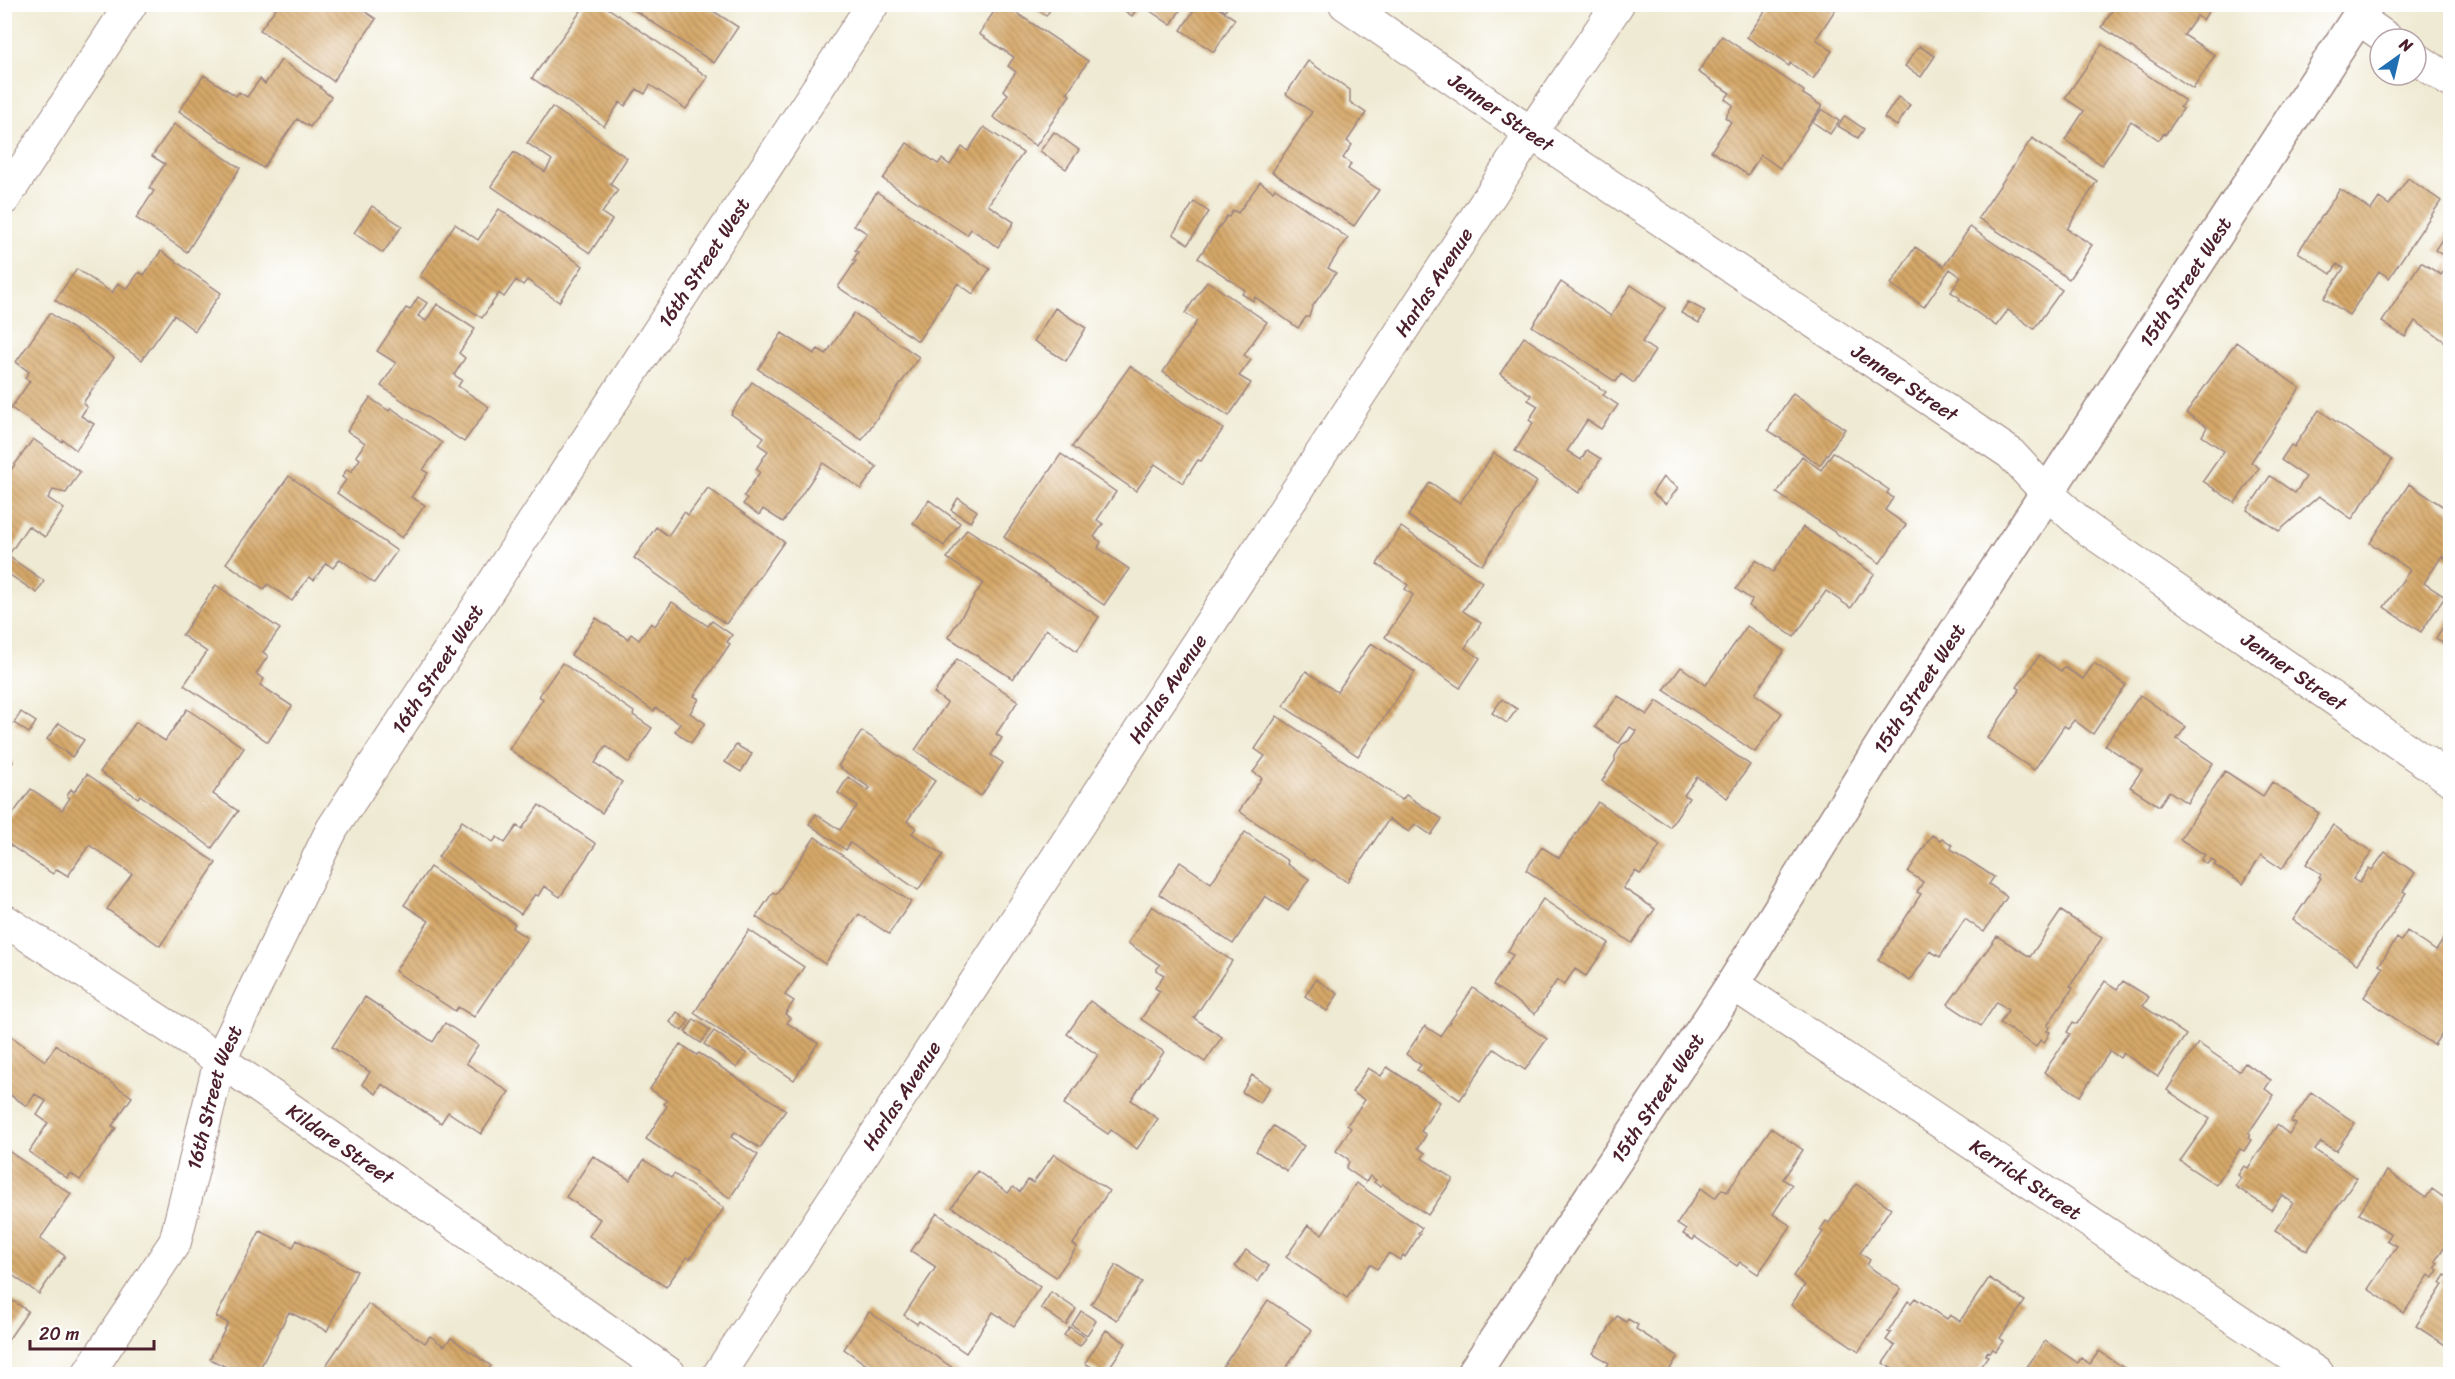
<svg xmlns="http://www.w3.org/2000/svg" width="2455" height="1379" font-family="Sriracha,sans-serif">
<defs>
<pattern id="building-back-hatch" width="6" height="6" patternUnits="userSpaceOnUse" patternTransform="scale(1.5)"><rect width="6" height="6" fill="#d5a869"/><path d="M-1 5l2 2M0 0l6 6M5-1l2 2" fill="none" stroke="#af8857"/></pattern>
</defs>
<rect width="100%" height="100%" fill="#fff"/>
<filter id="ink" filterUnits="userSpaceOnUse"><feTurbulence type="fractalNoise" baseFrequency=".0167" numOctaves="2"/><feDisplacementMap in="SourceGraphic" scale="12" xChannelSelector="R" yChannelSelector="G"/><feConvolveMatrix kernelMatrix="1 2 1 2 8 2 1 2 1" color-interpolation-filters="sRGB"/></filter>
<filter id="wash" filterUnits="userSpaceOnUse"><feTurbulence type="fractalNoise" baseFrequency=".008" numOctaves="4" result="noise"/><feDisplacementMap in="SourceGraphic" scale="24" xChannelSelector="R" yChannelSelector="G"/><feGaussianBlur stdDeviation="1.35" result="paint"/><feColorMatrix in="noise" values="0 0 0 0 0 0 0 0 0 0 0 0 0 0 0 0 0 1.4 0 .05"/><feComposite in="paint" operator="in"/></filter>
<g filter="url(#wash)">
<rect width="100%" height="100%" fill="#efead3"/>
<g id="blocks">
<path fill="url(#building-back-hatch)" d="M586,4H602L708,77L686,109L650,85L645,94L637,89L625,106L620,102L604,126L532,78Z
M625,4H709L707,7L738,27L714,63Z
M999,4H1003L1088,61L1067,93L1070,95L1036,146L993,117L1008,94L1003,90L1016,72L1008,66L1014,57L979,34Z
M1029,4H1054L1046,16Z
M1115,4H1140L1132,16Z
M1140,4H1184L1171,25Z
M1198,4H1212L1235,19L1214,52L1181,30Z
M1215,4H1230L1225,11Z
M1770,4H1839L1816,39L1832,51L1813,79L1790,63L1789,66L1747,37Z
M2116,4H2213L2203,20L2197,16L2184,35L2215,55L2193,89L2102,27Z
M278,5H355L376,19L333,81L260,30Z
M1722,36L1804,91L1803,94L1822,106L1780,168L1761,155L1748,175L1711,151L1731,122L1725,117L1733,105L1725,99L1730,93L1698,72Z
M2102,44L2185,101L2180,107L2183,109L2165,135L2164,133L2159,140L2131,121L2102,165L2065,140L2084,111L2065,98Z
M1919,46L1935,56L1921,77L1905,66Z
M281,60L321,87L320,88L331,97L310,127L297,119L263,168L179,111L204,75L236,96L239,92L247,97L260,79L265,84Z
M1308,61L1350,90V102L1366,113L1347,141L1352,145L1343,158L1351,164L1348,169L1379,190L1354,226L1272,172L1312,112L1286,94Z
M1898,97L1910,105L1897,126L1884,118Z
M552,107L627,158L610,184L618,190L602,213L612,220L590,253L491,186L514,152L545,172L552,160L527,143Z
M1822,109L1839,121L1830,134L1813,122Z
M1845,116L1864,129L1858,138L1838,126Z
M174,124L240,168L187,252L136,218L154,191L149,188L165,164L152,156Z
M984,127L1023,153L988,205L1014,222L998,247L971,229L967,235L883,179L907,143L938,164L942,159L950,165L962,147L968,151Z
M1054,132L1079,150L1066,169L1040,151Z
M2032,138L2097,181L2067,229L2092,245L2069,279L1978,218Z
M2408,178L2441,201L2389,278L2379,271L2349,315L2324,298L2344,268L2337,264L2331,274L2298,252L2340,189L2371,210L2379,198L2389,205Z
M1260,182L1273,191L1275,188L1348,238L1328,268L1336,273L1312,307L1309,317H1306L1298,328L1255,297L1253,301L1242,294L1245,290L1198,258L1227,216L1229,217L1233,210L1238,213Z
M877,192L990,269L973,294L958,283L918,341L838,287L856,261L853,260L858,252L855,250L867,233L854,225Z
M1194,202L1209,212L1188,244L1173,234Z
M372,206L402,226L383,253L354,233Z
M499,209L583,266L559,302L527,280L523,285L516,280L504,297L499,293L482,318L420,276L455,224L478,240Z
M1970,227L2062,290L2034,329L2008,310L1996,326L1959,300L1960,298L1951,292L1961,277L1950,269L1924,307L1891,284L1915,247L1944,266Z
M2450,227V260L2435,250Z
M161,251L221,293L195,331L174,315L142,360L55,300L77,269L112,293L118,283L127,289L139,272L144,275Z
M2450,261V345L2415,321L2405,337L2382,322L2421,262L2441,275Z
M1207,281L1267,322L1244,355L1251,360L1239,376L1251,383L1229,416L1163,372L1197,321L1185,313Z
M1561,282L1611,316L1631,285L1665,308L1642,342L1655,351L1634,383L1621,374L1616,382L1532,326Z
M418,297L427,303L418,316L426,321L437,304L475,329L459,353L465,358L454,375L462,380L458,386L489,407L464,442L381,386L396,363L377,351L406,308L410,310Z
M1688,302L1705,311L1699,323L1681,313Z
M1055,308L1086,328L1066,361L1034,341Z
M50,313L114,358L83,403L87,407L81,416L94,424L76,450L63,440L62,442L11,408L30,381L25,378L29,372L16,362Z
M854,313L919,357L862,440L758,369L782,333L814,354L818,349L826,354Z
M1524,337L1606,392L1603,395L1618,405L1601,429L1587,420L1567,451L1581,460L1587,450L1601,459L1579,493L1515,451L1533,423L1529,420L1538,406L1528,400L1531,395L1500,374Z
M2236,342L2300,388L2251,462L2259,468L2235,503L2203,481L2224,451L2202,436L2207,427L2186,413Z
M1130,366L1223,429L1201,461L1198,460L1183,483L1155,464L1136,491L1072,447Z
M752,382L877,467L861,489L823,463L783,522L763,509L759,515L743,504L747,499L744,496L760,472L756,469L768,451L759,445L764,437L731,414Z
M1793,393L1845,429L1820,465L1768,430Z
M370,398L389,411L391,408L442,443L423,470L428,473L411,497L425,505L402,538L337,493L346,480L342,477L347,469L351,472L360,459L356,456L365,443L347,431Z
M2319,410L2392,460L2352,519L2319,496L2279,531L2247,510L2270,476L2295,493L2306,477L2281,460L2291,445L2294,447Z
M33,439L80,472L66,493L53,490L48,498L64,509L45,537L28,526L8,556L44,581L37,593L4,571V476L6,477Z
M1833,452L1889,490L1887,493L1893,498L1885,510L1906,525L1880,563L1777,493L1802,456L1821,470Z
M1494,453L1537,482L1482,565L1408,516L1430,482L1460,503Z
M1061,454L1116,492L1097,520L1103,524L1094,537L1101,542L1098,548L1129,569L1104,605L1004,537Z
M289,476L397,551L374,583L340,559L333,568L326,563L314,580L309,577L292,601L268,584L264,589L226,563Z
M1663,477L1678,488L1666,504L1652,493Z
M2409,484L2450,511V561L2442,556L2424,583L2445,597L2421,632L2384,607L2410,570L2370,543Z
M708,488L784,542L726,624L634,558L656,527L668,536L684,512L688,515Z
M958,498L977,511L970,522L951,510Z
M929,500L960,523L944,546L913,523Z
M1401,527L1482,582L1463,611L1481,623L1465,648L1480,658L1460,688L1385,637L1413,595L1405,589L1408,585L1377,564Z
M1803,527L1874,574L1851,608L1826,591L1794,637L1749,606L1752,600L1736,589L1756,560L1773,572Z
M967,529L1099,617L1077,651L1046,629L1013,679L948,637L983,583L947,558Z
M216,585L280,629L263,652L268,656L256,674L264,679L260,685L292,706L268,742L184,685L207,652L182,635Z
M672,602L708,626L712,621L732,635L727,642L730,644L694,696L699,699L690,713L705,723L691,743L675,731L680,724L656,708L654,711L571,655L596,618L628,639L631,634L639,640L651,623L655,626Z
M2450,616V648L2436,638Z
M1747,626L1784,651L1755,694L1782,713L1755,752L1664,690L1681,667L1706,685Z
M1371,643L1415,672L1358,756L1283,706L1306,671L1337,692Z
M2039,656L2061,671L2064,667L2083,679L2094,663L2126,685L2093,734L2074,720L2068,728L2064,726L2034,770L1987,738L2020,689L2017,687Z
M957,659L1018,701L996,734L1002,738L991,755L1003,763L981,796L915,750L947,703L934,693Z
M562,663L634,712L633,715L652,728L629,763L606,746L595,763L622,782L602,813L509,749L543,699L539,696Z
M2140,695L2186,727L2177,739L2213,763L2187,803L2169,791L2159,806L2130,787L2142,770L2105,745Z
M1618,696L1647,715L1657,701L1750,765L1727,798L1697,777L1684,795L1689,798L1670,827L1602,781L1615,761V756L1622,744L1629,741L1636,731L1630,727L1619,743L1595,727Z
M1502,699L1517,709L1507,723L1492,713Z
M187,709L244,748L213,794L238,811L212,848L140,795L138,798L100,772L136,722L165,741Z
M21,712L36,722L29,733L14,723Z
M1277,716L1402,800L1406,795L1442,819L1431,835L1415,824L1409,832L1389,819L1347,882L1313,859L1312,861L1239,811L1262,778L1253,772L1265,756L1255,749Z
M59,723L84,740L72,757L47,739Z
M862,731L935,781L907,821L916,828L912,833L943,855L918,890L850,843L846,850L809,824L816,814L840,830L857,806L838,793L848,777L868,791L870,788L838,766Z
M736,745L752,754L741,772L725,762Z
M4,756L13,762L4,775Z
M2225,771L2263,796L2272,782L2319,813L2282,869L2261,855L2243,884L2214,865L2216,863L2211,859L2207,864L2201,860L2205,855L2180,839Z
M87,774L216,863L160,946L107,909L132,874L89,845L68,876L57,869L53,874L4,841V826L31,789L62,810L70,798L67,796L71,789L74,792Z
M1598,802L1660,845L1647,867L1640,874L1635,871L1623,888L1655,909L1632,943L1526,870L1542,847L1559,858Z
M539,805L596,844L560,897L544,886L538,896L535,894L521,914L438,857L462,821L493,842L497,837L505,843L517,826L522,829Z
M2333,825L2372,852L2353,879L2359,883L2369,868L2372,870L2385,852L2415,873L2403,891L2406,893L2357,964L2293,920L2321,878L2319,877L2321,874L2306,864Z
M1245,832L1288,861L1287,864L1309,879L1288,911L1265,896L1233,944L1159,894L1180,862L1211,883Z
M1932,835L1940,840L1942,838L1952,845L1951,849L1994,877L1989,884L2007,897L1984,932L1965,919L1940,957L1930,951L1910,981L1878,960L1921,894L1917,892L1923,882L1908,872Z
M815,837L911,902L889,934L859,914L825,964L756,917L773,892L776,894Z
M430,867L515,924L512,928L527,938L474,1017L458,1007L455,1011L395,971L429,921L404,905Z
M1543,899L1609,943L1586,976L1575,969L1564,985L1557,980L1535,1014L1493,985L1513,955L1507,952Z
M1152,906L1232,961L1194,1018L1222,1037L1205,1062L1141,1019L1160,991L1155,988L1164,975L1156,970L1160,965L1128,943Z
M2061,911L2102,938L2070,986L2073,988L2047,1026L2050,1027L2047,1031L2050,1032L2044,1043L2040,1040L2036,1047L2000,1023L2008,1010L1997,1002L1981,1026L1948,1004L1997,936L2030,957Z
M2450,929V1021L2434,1045L2364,997L2383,968L2379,965L2397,938L2401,941L2407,931L2436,951Z
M749,930L804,967L785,995L794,1001L785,1014L790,1018L787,1023L818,1043L794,1080L694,1013Z
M1316,979L1338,994L1327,1011L1305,996Z
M2105,981L2117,989L2123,981L2149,997L2143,1006L2186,1035L2158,1076L2123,1053L2120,1058L2110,1051L2080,1096L2044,1072L2070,1034L2067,1032L2073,1022L2077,1024Z
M1473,988L1547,1039L1525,1070L1494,1049L1460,1100L1417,1070L1421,1065L1406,1054L1425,1026L1440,1036Z
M365,997L433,1042L445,1023L478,1045L466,1063L509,1092L481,1134L448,1112L441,1123L382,1084L376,1094L362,1084L370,1072L332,1047Z
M1090,1001L1164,1052L1131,1100L1158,1119L1137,1149L1111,1130L1108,1134L1064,1104L1098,1055L1067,1034Z
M677,1012L689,1021L682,1031L670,1022Z
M694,1019L710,1030L701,1043L685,1032Z
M714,1031L747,1054L737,1068L704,1044Z
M12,1037L45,1061L56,1045L132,1097L112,1126L116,1128L80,1180L70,1173L67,1178L29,1152L48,1123L37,1115L46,1101L35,1094L27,1106L4,1091V1048Z
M2198,1043L2239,1071L2245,1063L2271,1080L2265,1089L2274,1095L2248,1134L2250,1135L2248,1138L2251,1140L2244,1151L2240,1149L2216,1185L2180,1161L2210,1119L2167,1090Z
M680,1044L697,1055L699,1053L786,1110L760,1148L735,1132L731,1137L758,1155L730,1198L695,1174L696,1172L646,1139L667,1106L664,1104L667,1101L650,1089Z
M1387,1067L1440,1102L1421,1131L1426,1135L1418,1148L1425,1153L1422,1158L1453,1179L1428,1215L1382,1184L1380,1187L1374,1182L1376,1180L1370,1176L1366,1182L1346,1168L1349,1162L1348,1159L1336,1151L1351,1128L1347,1125L1365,1100L1352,1092L1368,1068L1381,1076Z
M1252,1075L1270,1087L1260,1103L1242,1092Z
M2311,1092L2355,1123L2336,1151L2321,1142L2315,1150L2357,1178L2307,1251L2275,1230L2293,1203L2282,1195L2271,1210L2235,1186L2241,1178L2238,1175L2244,1166L2248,1168L2277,1125L2289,1134L2296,1124L2291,1122Z
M1273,1126L1304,1146L1287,1171L1256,1151Z
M1771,1128L1803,1150L1783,1179L1792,1185L1773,1214L1791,1226L1758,1274L1740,1262L1737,1266L1695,1237L1693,1240L1683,1234L1686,1230L1677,1224L1701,1188L1715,1198L1722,1189L1727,1192Z
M4,1148L71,1194L40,1239L65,1256L39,1294L4,1269Z
M1054,1154L1109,1191L1073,1244L1077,1247L1056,1277L952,1207L977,1171L1008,1193L1013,1187L1020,1192L1028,1180L1033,1183Z
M593,1156L630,1180L644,1160L671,1178L674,1174L724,1208L690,1259L687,1257L666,1287L589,1236L600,1219L566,1197Z
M2387,1171L2426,1198L2432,1189L2450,1202V1238L2435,1261L2438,1263L2435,1267L2438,1270L2433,1278L2429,1275L2404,1313L2368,1289L2397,1246L2387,1240L2391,1234L2359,1213Z
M1356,1183L1422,1228L1418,1233L1420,1234L1405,1257L1403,1255L1400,1260L1389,1253L1377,1269L1370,1264L1347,1298L1286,1257L1308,1225L1322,1234Z
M1856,1184L1891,1208L1860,1253L1870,1260L1867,1265L1901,1289L1859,1351L1791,1305L1805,1285L1793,1276L1823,1232L1820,1230L1826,1221L1829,1223Z
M937,1213L1040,1287L1014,1326L993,1312L966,1353L919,1321L917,1324L904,1315L936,1267L911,1251Z
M260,1231L293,1247L297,1240L357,1271L327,1331L289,1312L257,1374H240L210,1359L228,1323L216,1317Z
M1246,1250L1269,1266L1258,1282L1235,1266Z
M1116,1265L1142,1282L1117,1320L1091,1304Z
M2450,1274V1348L2416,1326L2443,1285L2440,1283L2445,1275L2449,1277Z
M1989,1278L2025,1301L2000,1338L2003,1341L1996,1351L1993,1349L1990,1352L1988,1351L1985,1355L1988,1356L1975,1374H1900L1883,1363L1895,1346L1886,1340L1891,1333L1888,1332L1908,1301L1911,1303L1915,1298L1947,1319L1950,1315L1960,1321Z
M1051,1292L1076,1309L1066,1325L1041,1308Z
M4,1295L28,1311L4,1346Z
M1268,1300L1312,1330L1282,1374H1218Z
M368,1304L425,1343L430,1336L444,1346L451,1338L491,1366L485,1374H320Z
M1081,1311L1096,1321L1087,1335L1072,1325Z
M869,1312L962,1374H868L872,1369L844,1349Z
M1617,1316L1626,1322L1628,1319L1638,1325L1636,1329L1678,1356L1670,1369L1679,1374H1606L1603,1373L1609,1363L1593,1353Z
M1070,1327L1086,1338L1080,1346L1064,1335Z
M1106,1330L1126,1343L1105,1374H1102L1085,1363Z
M2045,1341L2078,1363L2081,1358L2090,1364L2099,1351L2133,1374H2022Z"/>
</g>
</g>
<g filter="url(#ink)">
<use href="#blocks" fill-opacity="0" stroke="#9c847f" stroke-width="1.5"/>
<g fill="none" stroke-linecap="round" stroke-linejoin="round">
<defs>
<g id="minor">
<path id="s1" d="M1345,4L1531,133L2010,453L2047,493L2086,528L2450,779"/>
<path d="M2358,18L2388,39"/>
<path d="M2416,58L2450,81"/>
<path d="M4,199L131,4"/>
<path id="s2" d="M4,920L220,1060L670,1374"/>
<path id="s3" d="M1733,984L2318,1374"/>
<path id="s4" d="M88,1374L175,1242L220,1060L332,829L873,4"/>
<path id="s5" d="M719,1374L1531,133L1618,4"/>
</g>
<g id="tertiary">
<path id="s6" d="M1473,1374L1733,984L1887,737L2367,4"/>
</g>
</defs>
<use href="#minor" stroke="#9c847f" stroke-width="34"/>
<use href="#tertiary" stroke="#9c847f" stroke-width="36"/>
<use href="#minor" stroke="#fff" stroke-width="32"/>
<use href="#tertiary" stroke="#fff" stroke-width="33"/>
</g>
</g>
<g text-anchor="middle" stroke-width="5" stroke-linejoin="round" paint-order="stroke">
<g font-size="20" fill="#4a1f2b" stroke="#fff">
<text dy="7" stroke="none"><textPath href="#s1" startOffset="190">Jenner Street</textPath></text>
<text dy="7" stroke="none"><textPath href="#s4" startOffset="1280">16th Street West</textPath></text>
<text dy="7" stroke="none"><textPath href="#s5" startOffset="1305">Harlas Avenue</textPath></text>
<text dy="7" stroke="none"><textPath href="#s6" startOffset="1304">15th Street West</textPath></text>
<text dy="7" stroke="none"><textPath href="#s1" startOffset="676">Jenner Street</textPath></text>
<text dy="7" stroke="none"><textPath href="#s4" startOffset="794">16th Street West</textPath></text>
<text dy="7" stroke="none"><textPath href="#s1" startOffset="1162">Jenner Street</textPath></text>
<text dy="7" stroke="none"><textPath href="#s5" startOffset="819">Harlas Avenue</textPath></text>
<text dy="7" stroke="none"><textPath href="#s6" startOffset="818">15th Street West</textPath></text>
<text dy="7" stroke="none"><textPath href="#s5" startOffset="333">Harlas Avenue</textPath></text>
<text dy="7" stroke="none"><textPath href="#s4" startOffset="308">16th Street West</textPath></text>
<text dy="7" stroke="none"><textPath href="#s6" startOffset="332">15th Street West</textPath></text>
<text dy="7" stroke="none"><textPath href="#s2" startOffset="404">Kildare Street</textPath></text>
<text dy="7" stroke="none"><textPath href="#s3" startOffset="352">Kerrick Street</textPath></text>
</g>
</g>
<rect width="2455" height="1379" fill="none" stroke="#fff" stroke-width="24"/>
<g transform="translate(2398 57) rotate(34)"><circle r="28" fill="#ffffff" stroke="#b7a5aa" stroke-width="1.5"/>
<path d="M0-4.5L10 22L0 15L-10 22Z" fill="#1f6fb2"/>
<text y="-9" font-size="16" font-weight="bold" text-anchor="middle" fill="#4a1f2b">N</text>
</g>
<path d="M30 1340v9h124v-9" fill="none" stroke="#4a1f2b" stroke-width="3"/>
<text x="39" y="1340" font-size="18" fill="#4a1f2b" stroke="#ffffff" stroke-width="4.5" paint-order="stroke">20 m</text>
</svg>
